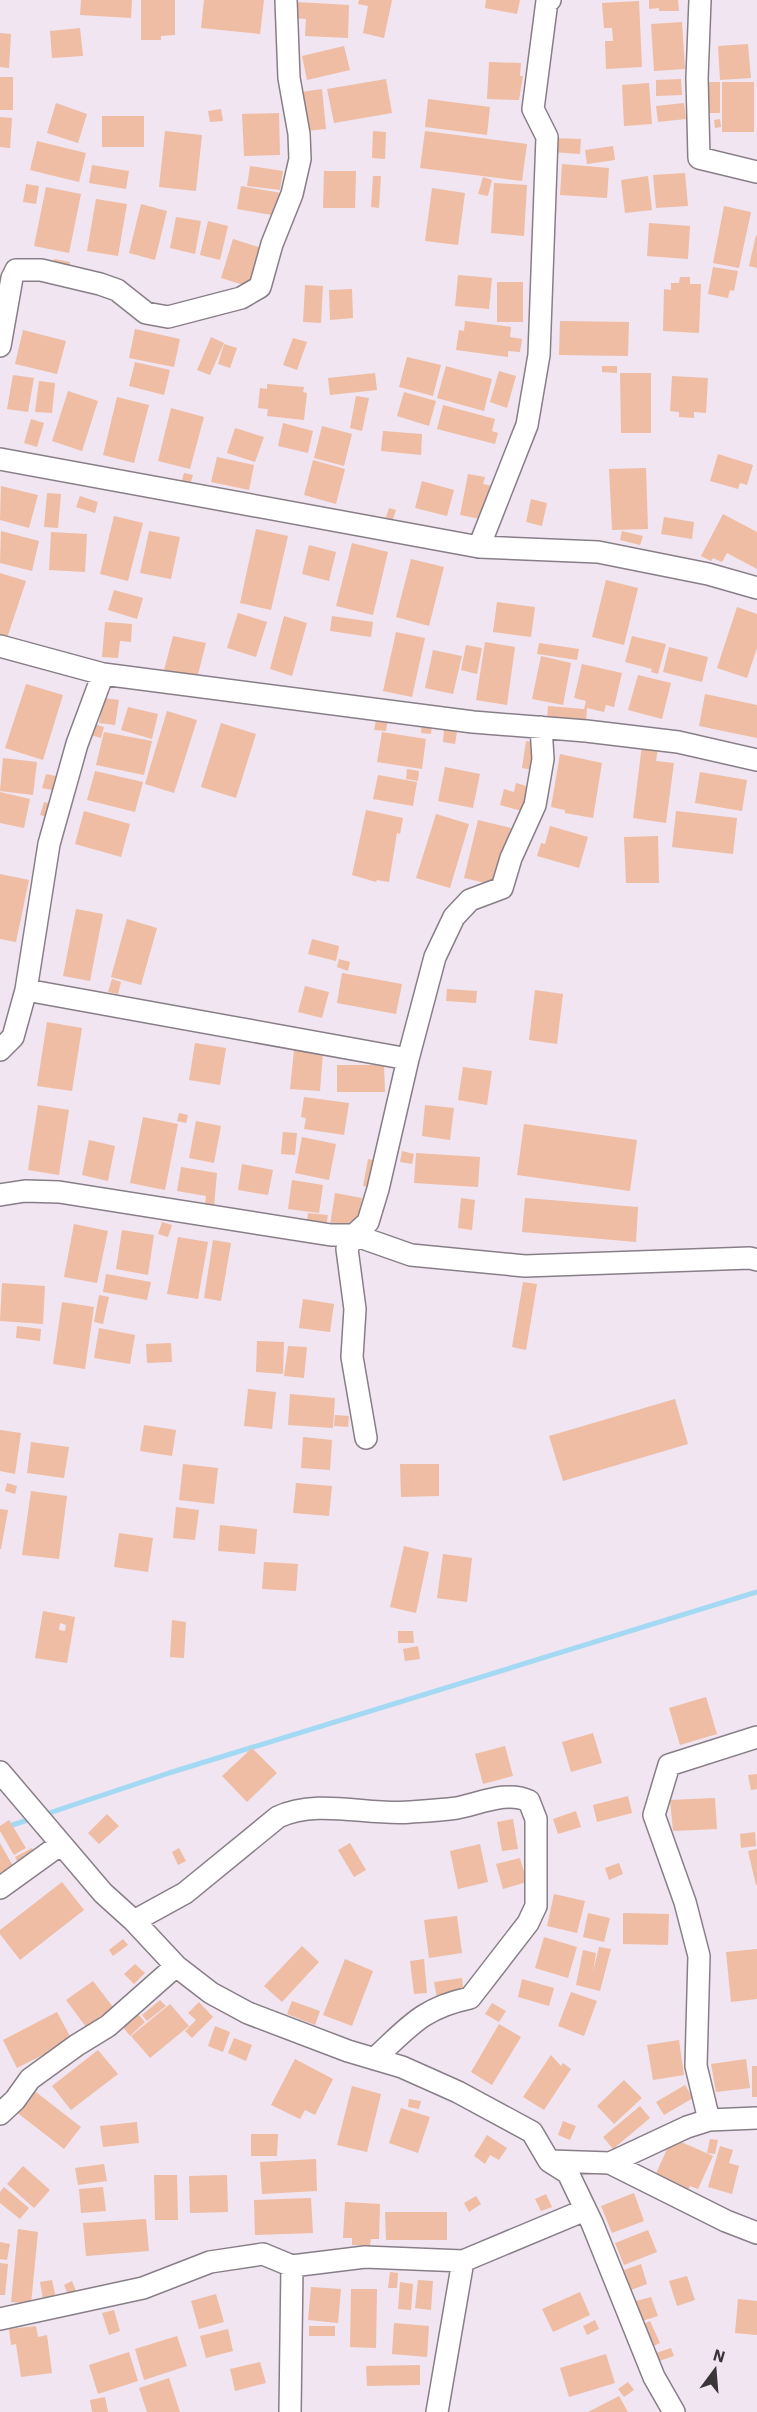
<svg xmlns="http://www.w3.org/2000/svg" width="757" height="2412" font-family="'IBM Plex Sans',sans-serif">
<rect width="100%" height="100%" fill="#f0e5f0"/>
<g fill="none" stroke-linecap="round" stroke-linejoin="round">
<path stroke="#a3d9f3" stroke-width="5" d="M43,1815L169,1773L757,1592
M0,1829L34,1818"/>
</g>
<path fill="#eebda4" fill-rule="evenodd" d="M81,0H132L131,18L80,15Z
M141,0H175V35L161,36V40H141Z
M204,0H264L260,34L201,28Z
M359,0H392L384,38L363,33L368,6L358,4Z
M486,0H520L517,14L485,8Z
M649,0H678L679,11H659V8L649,9Z
M639,1L642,67L606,69L605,41H613L612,28H604L602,3Z
M296,2L349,5L348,38L305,36L306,19L295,18Z
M682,22L685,69L654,71L651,24Z
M80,28L83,56L52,58L50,31Z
M0,33L11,34L9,68L0,67Z
M748,44L751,78L720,80L718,46Z
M344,46L350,70L307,80L302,56Z
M489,62L521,63L520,76H523L519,100L487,99Z
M0,77H13V110H0Z
M386,79L392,113L334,123L327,89Z
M681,79L682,95L656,96V80Z
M709,82H720V113H709Z
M722,82H754V132H722Z
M649,83L652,124L624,126L622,85Z
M322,89L326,129L306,131L301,92Z
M428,99L490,107L487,135L425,127Z
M56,103L87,114L78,143L47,133Z
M684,103L686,119L658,122L656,106Z
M221,109L223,121L210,122L208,111Z
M279,113L280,155L244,156L242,114Z
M102,116H144V147H102Z
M0,117L12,118L10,148L0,147Z
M720,119L721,127L715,128L714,120Z
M165,131L202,135L196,191L159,187Z
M373,131L386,132L385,159L372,158Z
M425,131L527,144L522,181L420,168Z
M553,138L581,139L580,154L552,152Z
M37,141L86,153L79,182L30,170Z
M613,146L615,160L587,164L585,150Z
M562,164L609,168L607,198L560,195Z
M92,165L129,171L126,189L89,183Z
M250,166L283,171L280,190L247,186Z
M324,171H356L355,208H323Z
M685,173L688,206L656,208L653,175Z
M373,176H381L379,208L371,207Z
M648,176L652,210L625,213L621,180Z
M483,177L492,180L488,196L478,194Z
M494,183L527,185L524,236L491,233Z
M26,184L39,186L36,204L23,202Z
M241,186L281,193L278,216L237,209Z
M46,187L81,194L69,253L34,246Z
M432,188L465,193L458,245L425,241Z
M96,199L127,204L118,256L87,251Z
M141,204L167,211L155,260L129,253Z
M724,206L751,212L739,268L713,263Z
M176,217L201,221L195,254L170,248Z
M208,221L228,226L220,260L200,255Z
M649,223L690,226L688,259L647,256Z
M756,235L757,236V268L749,266Z
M233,239L262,248L250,287L221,278Z
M54,259L70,262L68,273L52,270Z
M713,267L738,271L734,291L730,290L728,298L708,294Z
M458,275L492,278L489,309L455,306Z
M680,277H690V284H701L699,333L663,331L664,289L671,290V283H679Z
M497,282H523V322H497Z
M305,285L323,286L321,323L303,322Z
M352,289L353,318L330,320L329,290Z
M465,321L511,327L510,337L522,339L520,352L508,351V357L456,350L459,330L464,331Z
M560,321L629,322L628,356L559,355Z
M135,329L180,339L174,367L129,358Z
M23,330L66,341L57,374L15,364Z
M211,337L224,343L210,375L197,370Z
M293,338L307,342L297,370L283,365Z
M224,344L237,348L230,368L218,364Z
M407,357L441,365L433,396L399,387Z
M135,362L170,370L164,395L129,386Z
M446,366L492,379L484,411L437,398Z
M602,366H617V373L602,372Z
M499,371L516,376L507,408L490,402Z
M375,373L377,390L330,395L328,378Z
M620,373H651V433H621Z
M13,375L34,378L28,412L7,409Z
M672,376L708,378L706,413L694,412V418L679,417V412L670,411Z
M39,381L55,383L52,413L35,412Z
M267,384L304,387L303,392L307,393L304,420L267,416L268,409L258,408L260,388L267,389Z
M68,391L98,401L82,451L52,441Z
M404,392L436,401L429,426L397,416Z
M356,396L369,398L362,431L350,428Z
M117,397L149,405L134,463L103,455Z
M443,405L495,419L492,431L498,433L495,444L437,429Z
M171,408L204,417L190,469L158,461Z
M31,419L44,423L37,447L24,443Z
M283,423L313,431L308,453L278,446Z
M322,426L352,434L344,466L314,458Z
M235,428L264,437L255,462L227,453Z
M383,431L422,434L421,455L381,451Z
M718,454L753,465L747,485L740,483L738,489L710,481Z
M217,457L254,465L249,490L211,482Z
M313,460L345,469L336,504L304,495Z
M646,468L648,529L612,530L609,469Z
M184,473L193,475L189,489L180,487Z
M468,474L485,477L483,484L498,487L491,521L460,515Z
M422,481L454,490L447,516L415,508Z
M1,486L38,495L29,528L0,520Z
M47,493L61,494L58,528L44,527Z
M80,496L98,502L95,513L76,507Z
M531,499L547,503L542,526L526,522Z
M389,508L396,510L392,522L385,520Z
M723,514L757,532V569L727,553L722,562L713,558L711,561L701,556Z
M114,516L143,523L128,581L100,574Z
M664,517L694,522L692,539L661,534Z
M256,529L288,536L271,610L240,603Z
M1,531L39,541L32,571L0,563Z
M149,531L180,537L171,579L140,573Z
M622,531L643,536L640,545L620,540Z
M51,532L87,534L85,572L49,570Z
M352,543L388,552L373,615L336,606Z
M309,545L336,552L329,581L302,574Z
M411,559L444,567L429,626L396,617Z
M0,573L26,581L7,638L0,636Z
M606,580L638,588L624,645L592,637Z
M114,590L143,598L137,619L108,610Z
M497,602L535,607L531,637L493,632Z
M737,607L757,614V648L747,678L717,668Z
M238,613L267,622L256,657L227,648Z
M284,616L307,623L292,676L270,669Z
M332,616L373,622L371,637L330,631Z
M105,622L132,624L131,642L120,641L118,658L102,657Z
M396,632L425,638L412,697L383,691Z
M173,636L206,643L196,682L163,674Z
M632,636L666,644L658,674L651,672L652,669L625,662Z
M485,642L515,647L507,705L476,700Z
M539,643L579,649L577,660L537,654Z
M466,645L482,648L477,674L461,670Z
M669,647L708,657L702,682L663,672Z
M433,650L462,656L453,694L425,688Z
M541,656L571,663L563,705L532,699Z
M582,664L622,673L614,707L606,705L604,712L587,708L586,723L547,720L548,706L584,709L586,701L574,698Z
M638,675L671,683L662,719L628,710Z
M26,684L63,695L43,760L5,748Z
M705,694L757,705V738L699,726Z
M104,698L119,700L115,725L99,723Z
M128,707L158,714L152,739L121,730Z
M167,711L197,720L174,793L145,784Z
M377,716L388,718L386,731L374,730Z
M221,723L256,734L236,798L201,787Z
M422,723L432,725L431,734L421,733Z
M94,724L104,727L101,738L91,735Z
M444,730L457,732L455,744L443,742Z
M104,732L152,741L144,775L96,765Z
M382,732L426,739L422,769L377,762Z
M526,741L537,743L533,770L522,768Z
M642,745L658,748L656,761L674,763L666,823L633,818Z
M560,754L602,763L593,818L565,813V810L551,807Z
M3,758L37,762L33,795L0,791Z
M445,767L480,774L473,808L438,801Z
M407,769L419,771L418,781L406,779Z
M95,771L143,782L135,812L87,800Z
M700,772L747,780L742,811L695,803Z
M46,774L60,777L57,791L42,788Z
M378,775L417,782L413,806L373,799Z
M516,783L536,789L529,813L500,805L504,789L514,792Z
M0,792L30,799L24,828L0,823Z
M44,802L52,804L48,817L40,815Z
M366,810L403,818L400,834L397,833L389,882L377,880L376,882L352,875Z
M84,811L130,824L121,857L75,844Z
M676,811L737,818L733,854L672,847Z
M436,814L469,824L450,888L416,878Z
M478,820L511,828L498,886L464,878Z
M550,826L588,837L579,868L537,856L541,843L545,844Z
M658,836L659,883H626L624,837Z
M0,874L29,880L16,942L0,939Z
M76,909L103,914L90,981L63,976Z
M127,919L157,928L141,985L111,977Z
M312,939L339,946L336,961L308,954Z
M339,959L350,962L348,971L337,967Z
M342,973L402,984L396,1014L337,1003Z
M112,979L121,982L118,994L108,992Z
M305,986L329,992L322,1018L298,1012Z
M447,989L477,991L476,1003L446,1001Z
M535,990L563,994L557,1044L529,1040Z
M47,1022L82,1028L72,1091L37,1086Z
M195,1043L226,1048L220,1085L189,1080Z
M294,1050L323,1052L320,1091L290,1089Z
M337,1065H384L385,1092H337Z
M463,1067L492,1071L487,1105L458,1100Z
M304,1097L349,1103L344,1135L304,1129L306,1118L301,1117Z
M38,1105L69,1110L59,1175L28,1170Z
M425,1105L454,1108L450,1140L422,1136Z
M179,1113L188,1115L186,1123L177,1121Z
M143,1117L178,1124L165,1190L130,1183Z
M196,1121L221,1126L214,1163L189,1158Z
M524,1124L637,1140L630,1191L517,1175Z
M283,1132L297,1133L295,1155L281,1154Z
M302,1137L336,1144L329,1180L295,1173Z
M89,1140L115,1146L108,1181L82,1175Z
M402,1151L414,1154L412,1164L400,1162Z
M416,1153L480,1157L478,1187L414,1183Z
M368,1159L381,1162L375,1188L363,1186Z
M242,1164L273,1170L268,1195L238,1190Z
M181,1167L217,1173L214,1206L205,1205L206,1196L177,1191Z
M292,1180L323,1185L319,1213L288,1209Z
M335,1193L362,1198L356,1230L330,1225Z
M461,1198L475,1200L472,1230L458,1228Z
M525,1198L638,1207L636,1242L522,1232Z
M308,1213L328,1215L326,1226L307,1222Z
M162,1222L172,1225L168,1237L158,1234Z
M74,1224L108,1231L97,1283L64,1277Z
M122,1230L154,1235L148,1275L116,1269Z
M178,1237L208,1242L198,1299L167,1294Z
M213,1240L231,1243L221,1301L204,1298Z
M106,1274L151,1282L147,1300L103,1292Z
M523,1282L537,1284L526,1350L512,1347Z
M2,1283L45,1286L43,1324L0,1321Z
M99,1295L109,1297L103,1324L94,1322Z
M303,1299L334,1304L330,1332L299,1328Z
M62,1302L94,1307L85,1369L53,1364Z
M17,1326L41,1329L40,1341L16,1338Z
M99,1328L135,1335L130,1364L94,1358Z
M257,1341L284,1342L283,1374L256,1372Z
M171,1343L172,1362L147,1363L146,1344Z
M288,1346L307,1347L304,1378L284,1376Z
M248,1389L276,1392L272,1429L244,1426Z
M290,1394L335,1398L333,1428L288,1425Z
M675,1399L688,1444L563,1481L549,1436Z
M335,1415L349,1416L348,1427L334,1426Z
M144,1425L176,1430L172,1456L140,1451Z
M0,1430L21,1433L15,1474L0,1471Z
M303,1437L332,1440L330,1470L301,1468Z
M31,1442L69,1447L64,1478L27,1473Z
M183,1464L218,1468L214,1504L179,1500Z
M400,1464H439V1496L401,1497Z
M7,1483L17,1486L15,1494L5,1491Z
M296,1483L332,1486L329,1516L293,1513Z
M31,1491L67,1496L59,1559L22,1555Z
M176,1507L199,1510L195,1540L173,1538Z
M0,1509L8,1510L1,1549H0Z
M220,1525L257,1529L255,1554L218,1551Z
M119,1533L153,1538L148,1572L114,1567Z
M404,1546L429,1552L416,1613L390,1607Z
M443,1554L472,1558L467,1602L437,1598Z
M264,1562L298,1564L296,1591L262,1589Z
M43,1611L75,1617L67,1663L35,1658ZM60,1623L66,1625L65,1631L59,1630Z
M172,1620L186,1622L184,1658L170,1657Z
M398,1631H413L414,1643H398Z
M418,1646L420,1659L405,1661L403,1649Z
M706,1697L717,1734L680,1745L669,1708Z
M593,1733L602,1763L571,1772L562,1742Z
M505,1746L513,1776L483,1784L475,1754Z
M252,1748L277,1773L247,1802L222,1776Z
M757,1774V1789L751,1790L748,1775Z
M628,1796L632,1813L597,1822L593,1805Z
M715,1798L717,1829L673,1831L670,1800Z
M576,1811L581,1827L558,1834L553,1819Z
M107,1814L119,1826L99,1844L88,1833Z
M513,1819L518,1849L502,1851L497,1822Z
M9,1820L26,1848L14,1855L0,1831V1826Z
M755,1832L756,1846L741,1848L740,1834Z
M0,1843L13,1866L0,1873Z
M350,1843L366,1870L354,1877L338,1850Z
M480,1844L488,1882L458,1889L450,1851Z
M32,1848L37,1856L19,1865L15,1857Z
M179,1848L186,1861L178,1865L172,1852Z
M757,1849V1885H756L748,1851Z
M520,1858L527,1882L503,1889L496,1864Z
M619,1863L623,1874L609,1880L605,1868Z
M62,1882L84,1910L20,1960L0,1934V1930Z
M554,1894L585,1901L577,1933L547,1926Z
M588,1913L610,1918L604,1942L583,1937Z
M623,1913L669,1914L668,1945L623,1944Z
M457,1916L462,1953L429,1958L424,1920Z
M544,1937L577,1947L568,1978L535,1968Z
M123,1939L128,1945L113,1956L109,1950Z
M302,1946L319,1962L282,2002L264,1986Z
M599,1947L611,1949L600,1991L576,1985L583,1950L596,1953L593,1972Z
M757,1949V1999L731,2002L726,1952Z
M345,1959L373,1971L352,2026L323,2015Z
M424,1959L427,1993L414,1994L410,1961Z
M135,1964L145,1973L134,1984L124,1974Z
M462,1978L464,1994L437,1998L434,1982Z
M522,1979L554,1988L549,2006L518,1997Z
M93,1981L113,2007L86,2027L66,2000Z
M571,1992L597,2001L584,2036L558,2026Z
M160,2000L166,2006L147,2021L142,2015Z
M292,2001L320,2011L315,2025L287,2014Z
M199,2002L213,2017L192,2038L185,2031L196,2020L188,2013Z
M492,2003L506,2011L499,2022L485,2014Z
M170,2004L189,2026L150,2058L131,2036Z
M57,2012L72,2040L17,2068L3,2040Z
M137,2013L145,2022L130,2036L122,2026Z
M499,2024L521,2037L492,2085L471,2072Z
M215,2026L230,2032L223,2052L208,2046Z
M234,2038L252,2045L246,2061L228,2053Z
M679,2040L684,2075L653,2080L647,2045Z
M98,2050L118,2074L71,2110L52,2086Z
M551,2055L561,2066L563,2063L571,2069L544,2110L523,2097Z
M295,2059L333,2079L315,2115L305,2110L300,2119L271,2105Z
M746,2059L750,2088L716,2092L711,2064Z
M752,2066H757V2097H752Z
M624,2080L642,2098L614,2124L597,2106Z
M685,2085L693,2098L664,2115L656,2102Z
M352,2086L381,2094L367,2152L337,2145Z
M32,2089L81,2127L64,2149L15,2111Z
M409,2099L421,2101L419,2109L408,2107Z
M640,2106L650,2118L613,2149L603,2137Z
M401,2108L430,2117L418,2153L389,2143Z
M563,2121L576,2126L570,2140L558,2135Z
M137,2122L139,2143L103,2147L100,2126Z
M251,2134H278L277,2156H251Z
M487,2135L507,2148L499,2160L490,2155L485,2164L474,2156Z
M672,2138L713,2156L698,2189L690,2186L687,2193L654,2178Z
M710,2139L718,2140L715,2154L707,2153Z
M720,2146L733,2150L729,2163L739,2166L732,2194L708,2187Z
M316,2159L317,2191L262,2194L260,2162Z
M104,2164L107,2181L78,2185L75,2168Z
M23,2166L50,2190L34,2208L7,2184Z
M154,2175H177L178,2220H155Z
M227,2175L228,2212L190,2213L189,2176Z
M4,2187L29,2208L20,2219L0,2203V2192Z
M103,2187L106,2211L81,2213L79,2189Z
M634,2193L644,2221L612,2233L601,2206Z
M546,2194L552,2207L541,2211L535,2199Z
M476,2196L481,2204L469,2212L464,2203Z
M311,2198L313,2233L255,2235L254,2200Z
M345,2202L380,2204L379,2239H371L370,2246L352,2245V2238H343Z
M385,2212H447V2240H386Z
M146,2219L149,2251L86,2256L83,2223Z
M18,2229L38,2232L31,2304L11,2302Z
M648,2230L657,2252L624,2265L615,2243Z
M0,2242L10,2244L7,2260L0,2259Z
M0,2263L8,2264L5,2295H0Z
M641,2264L647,2284L631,2290L624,2270Z
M390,2272L398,2273L397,2288H388Z
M687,2276L695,2300L677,2306L669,2281Z
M52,2280L57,2303L44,2305L40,2282Z
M418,2280L433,2281L431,2310L415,2308Z
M72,2281L78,2296L70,2299L64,2285Z
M400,2282L413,2284L411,2310L398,2309Z
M311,2287L341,2289L338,2323L308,2320Z
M351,2289H377L376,2348L350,2347Z
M580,2292L590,2315L553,2332L542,2309Z
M216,2294L224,2322L199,2329L191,2301Z
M651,2297L658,2316L642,2321L636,2301Z
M738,2299L757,2301V2335L735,2333Z
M114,2310L120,2331L109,2335L102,2313Z
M595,2320L599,2329L587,2335L583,2326Z
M650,2321L660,2343L647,2349L637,2327Z
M394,2323L429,2326L427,2357L392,2354Z
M36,2326L38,2337L47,2335L52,2373L21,2377L16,2344L11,2345L9,2329Z
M309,2326H335V2336H309Z
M228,2329L233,2351L206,2358L200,2336Z
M177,2336L187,2366L144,2380L135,2349Z
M671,2348L674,2356L656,2362L653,2354Z
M129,2352L138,2381L98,2394L89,2365Z
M606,2354L615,2383L569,2397L560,2368Z
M260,2362L266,2383L235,2391L230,2369Z
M420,2365V2385L367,2386L366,2366Z
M169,2378L180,2412H147L139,2388Z
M628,2382L634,2390L624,2397L618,2389Z
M619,2396L628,2412H588Z
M105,2397L108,2412H92L90,2400Z"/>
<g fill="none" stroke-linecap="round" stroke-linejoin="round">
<defs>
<path id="minor" d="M700,0L697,78L699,158L757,172
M0,346L12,278L16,270H41L100,284L117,290L146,313L168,317L241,298L260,287L272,244L292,194L300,159L299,134L289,78L286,0
M0,459L479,547L598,552L708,574L757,588
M479,547L527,425L539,355L547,137L533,109L547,1L550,0
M0,646L103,674L473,722L586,731L678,742L757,760
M26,990L408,1059
M0,1050L13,1037L26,990L49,844L77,744L103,674
M0,1195L25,1191L59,1192L331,1235H354L411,1255L525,1266L750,1258L757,1260
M366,1438L352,1357L355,1309L347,1249L354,1235L368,1222L378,1189L408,1059L435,957L454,917L470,900L502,888L511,858L535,805L543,759L541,727
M0,1772L103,1893L134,1921L176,1966L211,1993L248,2013L348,2051L402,2067L458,2092L532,2132L549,2161L568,2173L592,2223L654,2377L674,2412
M0,1888L61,1844
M134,1921L185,1893L278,1817C318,1798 368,1816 411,1812C426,1811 442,1810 457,1808C479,1804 507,1790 529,1801L536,1819V1906L528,1923L470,1998C422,2008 409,2027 374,2059
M0,2114L15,2100L30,2079L77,2045L108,2026L176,1966
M709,2120L696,2066L699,1956L685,1902L654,1815L669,1765L757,1737
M550,2161L610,2163L687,2127L709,2120L757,2118
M610,2163L726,2221L757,2233
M0,2319L143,2288L210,2262L263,2254L292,2266L365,2257L463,2261L585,2210
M290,2412L292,2266
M437,2412L463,2261"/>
</defs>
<use href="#minor" stroke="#887e88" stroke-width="24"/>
<use href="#minor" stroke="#fff" stroke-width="21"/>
</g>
<g transform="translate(715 2370) rotate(16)" stroke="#f0e5f0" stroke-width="4.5" paint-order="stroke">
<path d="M0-4.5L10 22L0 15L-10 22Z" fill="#393539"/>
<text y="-9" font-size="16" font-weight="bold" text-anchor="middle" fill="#393539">N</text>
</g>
</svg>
